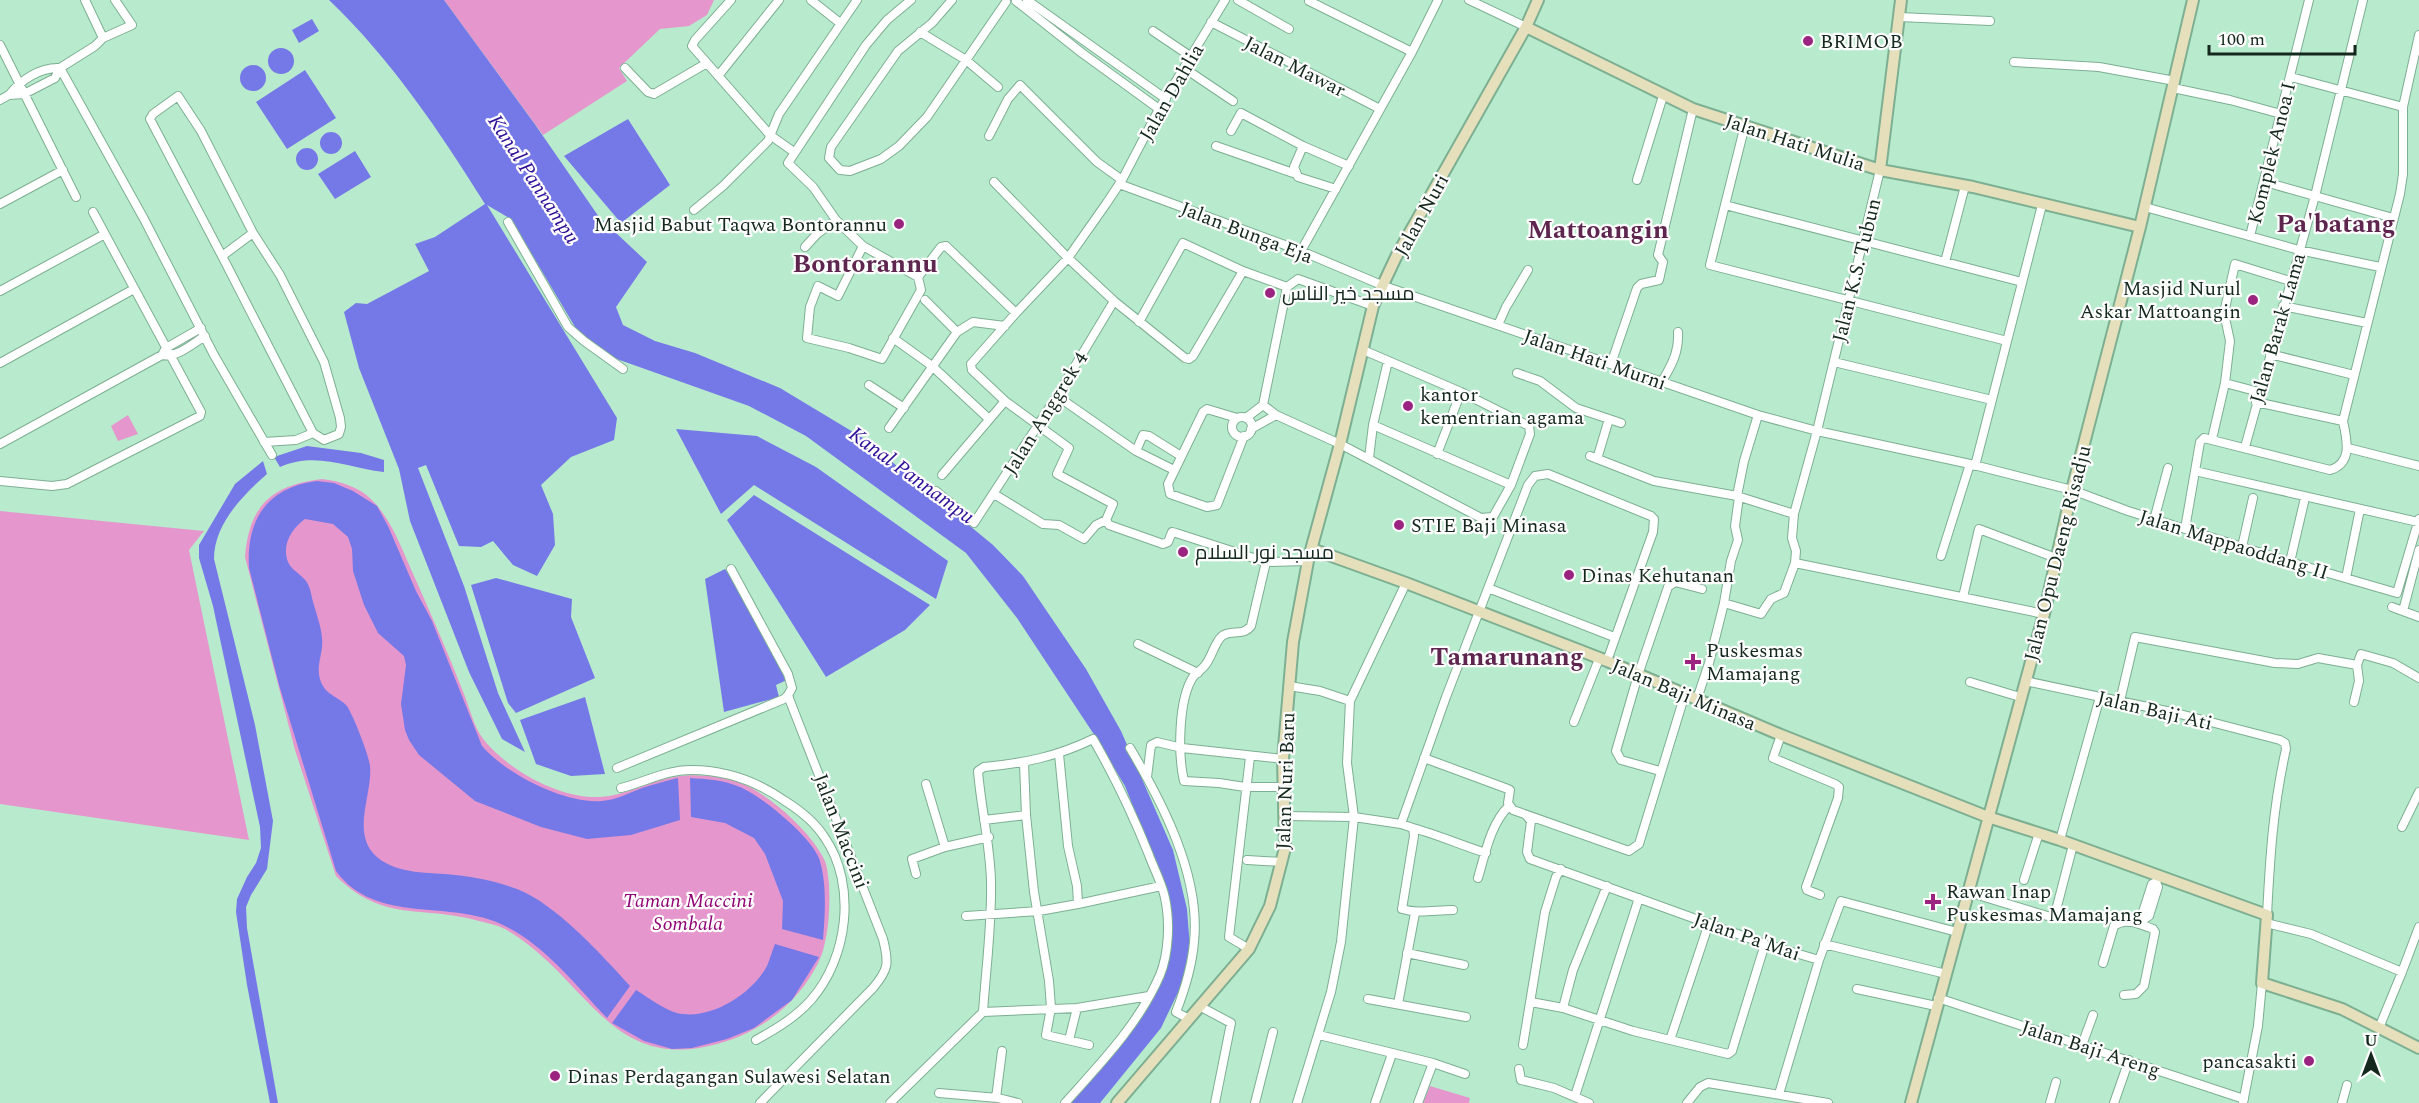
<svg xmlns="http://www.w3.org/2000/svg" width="2419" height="1103" font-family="Spectral,Cairo,serif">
<rect width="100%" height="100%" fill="#b8ebcd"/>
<path fill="#e597cd" d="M444,0H714L707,15L689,26L660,29L619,68L627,81L543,135Z
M128,415L138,434L118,441L111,426Z
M322,479C339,481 360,487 372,500C390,518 400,544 410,567C428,607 446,648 462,689C469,705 473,726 484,740C508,770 560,799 600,797C625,796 649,781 674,777C694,773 723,776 743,784C770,795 811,832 824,859C832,875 830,924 825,942C823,954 818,964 812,974C794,1004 765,1027 733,1039C610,1083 592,979 505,929C497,925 487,923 479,921C422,905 383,923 336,876L295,750L245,557C249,506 271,485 322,479Z
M0,511L204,531L189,550L249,840L0,804Z
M1430,1086L1470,1098L1469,1103H1423Z"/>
<path fill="#7579e7" d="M329,0H444L534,123L599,217L647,262L616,307L623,325L655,341L695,353L780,388L863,438L993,545L1023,576L1086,669L1121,731L1173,850L1187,909L1190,948L1182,984L1161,1028L1100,1103H1067L1127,1038L1153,996L1168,953L1160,875L1125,786L1095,736L1017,618L966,553L806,436L749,406L614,358L578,332L511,219L487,205L617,418L614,440L571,457L541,485L553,514L555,545L537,576L513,565L493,541L481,547L459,546L426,465L418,468L464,586L498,693L525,752L502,739L469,672L410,521L399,469L359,368L344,312L356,303L367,304L429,271L415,244L435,237L485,204C440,132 391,59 329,0Z
M312,19L319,31L299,43L292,30Z
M268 61a13 13 0 1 1 26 0a13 13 0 1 1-26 0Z
M240 78a13 13 0 1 1 26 0a13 13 0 1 1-26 0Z
M305,70L336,118L287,149L256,102Z
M628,119L670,185L621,223L564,156Z
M320 143a11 11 0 1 1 22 0a11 11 0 1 1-22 0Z
M296 159a11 11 0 1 1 22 0a11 11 0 1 1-22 0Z
M355,151L371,177L335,199L318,174Z
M676,429L757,436L816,467L948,561L936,599L754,485L721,514Z
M307,446L361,453L384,460V472C347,468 317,451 280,467L274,457Z
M263,461L267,474C243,495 214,524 214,559L255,725L273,821L267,869L251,895L246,907L247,928L278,1103H270L247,985L236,912L237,899L247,877L256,863L261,848L260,827L213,606L199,558V545L235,484Z
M317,481L334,483L353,491L377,506L388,526L416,591L432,621L482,746C506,774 564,804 602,801C616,800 629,793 642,788C654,784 666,781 678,778L680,820L631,835L587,839L541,827L475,801L419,755L409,740L405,730L401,704L406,665L404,656L378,633L364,605L353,571L352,549L348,537L333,524L305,519C295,526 285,539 286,553C287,569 297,570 306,581C309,585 311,592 312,598C315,610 321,625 322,638C324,655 313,669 323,686C329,696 340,698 347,706C353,715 369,755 370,766C373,794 350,834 377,857C398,875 430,872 455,875C476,877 498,882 517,889C556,904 602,955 630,986L607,1018C576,986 546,946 505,926C451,898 376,926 336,871L279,685L249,568C246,520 267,487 317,481Z
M754,495L930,605L905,630L826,677L727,520Z
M725,569L753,608L789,679L776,685L779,697L724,712L705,579Z
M496,578L572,599L571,617L595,678L516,713L508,703L471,585Z
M585,697L605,774L571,776L536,764L520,720Z
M690,778C707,779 724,780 740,787C762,796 814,839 820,861C827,886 825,915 823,940L782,929L783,901L765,854L754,838L725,823L691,817Z
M775,944L819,957L792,1000L754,1028L727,1039L692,1048L672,1049L644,1041L612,1023L636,990C649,998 663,1009 677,1013C710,1021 752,994 767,966C770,959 772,951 775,944Z"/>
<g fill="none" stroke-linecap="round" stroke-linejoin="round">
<defs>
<path id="street" d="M731,0L695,40L692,46L770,135L794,152
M811,0L840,23
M911,0L887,20L866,45L788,163L813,187L836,220L863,246L918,277L941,247L946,246L1016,313
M952,0L932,23L898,51L831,147L829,158L840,170L850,171L881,159L899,146L927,117L1006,2
M1027,0L1166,99
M1238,0L1289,29
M1469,0L1526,27
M1016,1L1082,53L1159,109
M1309,1L1412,52
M1899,17L1990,21
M1211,22L1380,109
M1153,31L1190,56
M920,32L966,60L998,87
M103,38L132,25L115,0
M0,45L76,197
M2014,62L2099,67L2175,81
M60,68L144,219L214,355L272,455
M625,68L648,92L654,94L707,63
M1184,68L1233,101
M718,76L779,0
M2291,77L2403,107
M2173,88L2230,100L2281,114
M9,95C21,80 40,67 60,68
M178,96L201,131L253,233L222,256L150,119L153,114Z
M0,100L9,95L24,94L55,78L60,68L95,46L103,38L85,0
M1745,125L1710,265L2007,341
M1231,131L1241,113L1303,146L1349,166
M989,136L1008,99L1020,85L1097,162L1122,180
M1216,146L1296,174
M1303,146L1294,167L1298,177L1336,189
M1880,170L1817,431L1794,514L1792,538L1796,551L1795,563L2044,614
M1637,180L1663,96
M994,182L1068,258L1114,301L1185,358L1189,359L1193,356L1243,271
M2265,182L2393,218
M1119,184L1301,251L1384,286L1758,415L1817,431L1970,464L2072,490L2128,511L2290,562L2397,593L2419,519
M0,204L63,170
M1725,205L2022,282
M2145,207L2299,250L2380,267
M694,210L723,186L768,141L779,114L857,0
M508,222L568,327L584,341L623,369
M2250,236L2309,0
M863,246L838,296L818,286L810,307L807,338L849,348L882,359L921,290L918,277
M805,247L817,234L836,220
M1301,251L1412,52L1438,0
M222,256L313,433L324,440L339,434L341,427L340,418L324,362L280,275L253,233
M1945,262L1965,186
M1287,287L1298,279L1373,306
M0,291L105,234
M925,300L957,332
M2283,306L2367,323
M1139,322L1183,243L1243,271L1287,287L1263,405L1276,415L1340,444L1481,518L1493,517L1511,485L1530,434L1529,426L1461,392L1363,350
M1498,325L1506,307L1528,270
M201,328L166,348L162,355C177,358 192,344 205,336
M893,338L932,366L989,419
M2270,354L2354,375
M1834,362L1992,400
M0,363L134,289
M1611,364L1637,288L1641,284L1659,280L1663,262L1658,255L1693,109
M1517,373L1540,381L1576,408L1609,419L1597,459
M1661,383C1672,365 1679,352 1678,332
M2225,383L2259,392
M869,385L904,408
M1057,396L1136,451L1174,470
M1005,401L1069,448L1057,474L1113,504L1106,520L1109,525L1163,544L1168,542L1172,532L1176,533L1266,562
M2256,402L2343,421
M1232 427a10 10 0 1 1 20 0a10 10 0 1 1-20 0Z
M1237,418L1207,409L1203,412L1168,484L1170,494L1207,507L1217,505L1244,436
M1246,418L1263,405
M1609,419L1621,423
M1373,425L1511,485
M889,428L957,332L973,322L1005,326
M1251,429L1276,415
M2212,439L2225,383L2230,341L2224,313L2235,264L2290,281
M264,442L296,440L313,433
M0,444L162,355
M2245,447L2315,196L2363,0
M2348,448L2419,466
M1136,451L1143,435L1149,436L1181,456
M1437,454L1461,392
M1590,456L1654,481L1737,496L1794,514
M1369,458L1373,425L1388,361
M1975,466L2042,205
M2195,471L2418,522
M942,475L1005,401L972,370L971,364L1016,313L1068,258L1106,204L1122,180L1159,109L1225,0
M0,481L52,486L67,484L200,416L201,412L93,212
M936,491L974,523L1057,396L1114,301
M994,494L1043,524L1059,525L1084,539L1096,525L1106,520
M1737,496L1744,461L1758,415
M2154,520L2168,468
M2185,529L2200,442L2204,438L2330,470C2353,463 2347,440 2343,421L2400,194L2403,174V107L2419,35
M2242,547L2253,498
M1941,556L1970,464
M2290,562L2304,502
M731,569L788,674L792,688L788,695
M2346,578L2360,509
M1488,588L1614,637
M1963,597L1979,529L2056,558
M1724,603L1731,561L1738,540L1735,526L1739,497
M2392,607L2419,617
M2403,611L2419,550
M1138,644L1198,673
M2025,681L2176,713L2280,740L2285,743L2286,749C2273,807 2270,857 2267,915
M1970,682L2020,697
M1289,686L1320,691L1350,701
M1697,699L1709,663L1724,603L1761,614L1771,599L1784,593L1795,563
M2120,701L2135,637L2275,663L2298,664L2318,658L2357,665
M2354,702L2359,681L2357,665L2361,654L2393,663L2419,678
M1574,722L1599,659
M1781,735L1773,758L1835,784L1839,787L1838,798L1806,887L1807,890L1820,895
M1130,748C1162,802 1201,876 1194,942C1192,966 1185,989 1176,1012L1189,1019
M1059,754L1068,846L1077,886L1078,904L1161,886
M1424,758L1508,789L1510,790L1508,803L1513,810L1629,851L1639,844L1685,694
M1024,763L1026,815L1034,892L1049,981L1051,1008L1046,1035L1089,1045
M617,768L784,699L788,695L790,701L883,939C889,963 889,969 873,988L760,1103
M1660,771L1621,760L1616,751L1638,675L1668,587L1675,582L1702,589
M1147,777L1151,745L1157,742L1182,748L1283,759
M926,784L945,847
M1284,787H1245L1219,783L1184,781C1178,755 1178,700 1193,677C1197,672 1203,669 1206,664C1212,656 1215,642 1222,636C1232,629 1242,637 1251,626L1266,562L1308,561
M621,788C645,782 666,770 691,770C725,770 758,782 785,801C801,811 815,822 825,838C857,885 848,958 811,1000C796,1017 776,1029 756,1040
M1526,815L1531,821L1527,852L1530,859L1765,944L1819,960L1841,901L1957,932
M1285,816L1354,817L1401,824L1446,697L1528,485L1535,476L1548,474L1651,516L1654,519L1653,532L1607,661
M984,820L1026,815
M1401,824L1413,828L1414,836L1402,909C1419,914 1435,910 1453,910
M2402,827L2419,792
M1413,828C1438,835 1461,845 1486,853
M2060,840L2100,697
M1247,860L1282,862
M916,874L912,859L945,847L989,837
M1478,878C1485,854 1491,823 1509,806
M2024,880L2039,833
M1968,892L2054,918L2073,845
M966,916L1039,911L1078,904
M2144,919L2149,916L2158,887L2156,882
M2266,923L2311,934L2402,972L2419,927
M2143,925L2144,919L2142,915L2152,884L2156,882L2158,876
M1824,944L1946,974
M1249,949L1229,937L1250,757
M1407,953L1464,965
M2103,963L2114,926C2126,917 2140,924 2153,929L2155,932L2144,986L2136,994L2124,995
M1857,989L1936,1006
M1938,998L2244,1099
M1368,999L1466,1017
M1531,1002L1563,1008L1633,1031L1728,1054L1732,1051L1735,1041L1765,944
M1398,1004L1415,913
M1201,1007L1231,1023L1215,1103
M1563,1008L1573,970L1607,886
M983,1012L1077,1008L1149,996
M2379,1028L2402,972
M1319,1035L1433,1063L1465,1074
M1069,1040L1077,1008
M1670,1040L1709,923
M1523,1045L1545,912L1556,877L1561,869
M2082,1045L2093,1015
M1519,1069L1521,1080L1554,1088L1589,1103
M939,1093L998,1098L1018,1103
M1779,1094L1819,960
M1575,1096L1639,898
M996,1098L1002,1051
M890,1103L983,1012C986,968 992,925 991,881C990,844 981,808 978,771L984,767C1024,763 1056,757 1093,739C1115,777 1133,815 1149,855C1154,869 1162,883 1165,898C1170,921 1169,953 1160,975C1139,1024 1100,1064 1065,1103
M1255,1103L1273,1032
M1297,1103L1331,992L1341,942L1354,817L1347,763L1350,701L1406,583
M1375,1103L1392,1054
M1418,1103L1433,1063
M1687,1103L1700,1087L1708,1083L1828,1103
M2050,1103L2056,1082
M2114,1103L2129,1060
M2243,1103L2258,1026L2262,983
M2342,1103L2347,1085"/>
<path id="secondary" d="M1526,27L1693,109L1880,170L1973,187L2140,227
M1880,170L1901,0
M1312,549L1406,583L1607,661L1781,735L1988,817L2060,840L2267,915L2262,983L2342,1009L2419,1048
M1117,1103L1249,949L1270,906L1285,848L1283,759L1293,642L1308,561L1340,444L1373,306L1396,257L1526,27L1538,0
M1911,1103L2044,614L2072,490L2140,227L2193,0"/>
</defs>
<use href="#street" stroke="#7daf92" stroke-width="10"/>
<use href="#secondary" stroke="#7daf92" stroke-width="14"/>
<use href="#street" stroke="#fff" stroke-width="8"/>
<use href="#secondary" stroke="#e5dfbb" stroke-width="10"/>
</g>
<g fill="#9a247f" stroke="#fefefe" stroke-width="2">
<circle cx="1808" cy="41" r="6"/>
<circle cx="899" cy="224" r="6"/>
<circle cx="1270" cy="293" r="6"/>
<circle cx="2253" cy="300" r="6"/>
<circle cx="1408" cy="406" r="6"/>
<circle cx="1399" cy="525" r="6"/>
<circle cx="1183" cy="552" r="6"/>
<circle cx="1569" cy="575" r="6"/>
<path d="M1690 653h6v6h6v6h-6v6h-6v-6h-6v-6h6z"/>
<path d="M1930 893h6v6h6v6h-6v6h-6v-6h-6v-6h6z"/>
<circle cx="2309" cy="1061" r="6"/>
<circle cx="555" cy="1076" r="6"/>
</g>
<g text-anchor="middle" stroke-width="4.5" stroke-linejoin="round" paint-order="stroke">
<g font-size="20" fill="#14281d" stroke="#fefefe" text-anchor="start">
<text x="1820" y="48">BRIMOB</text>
<text x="887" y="231" text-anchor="end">Masjid Babut Taqwa Bontorannu</text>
<text x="2241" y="295" text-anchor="end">Masjid Nurul<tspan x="2241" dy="23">Askar Mattoangin</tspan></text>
<text x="1282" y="300">مسجد خير الناس</text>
<text x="1420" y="401">kantor<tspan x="1420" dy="23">kementrian agama</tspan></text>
<text x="1411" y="532">STIE Baji Minasa</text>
<text x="1195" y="559">مسجد نور السلام</text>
<text x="1581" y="582">Dinas Kehutanan</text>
<text x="1706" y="657">Puskesmas<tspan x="1706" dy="23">Mamajang</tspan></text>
<text x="1946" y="898">Rawan Inap<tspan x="1946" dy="23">Puskesmas Mamajang</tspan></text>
<text x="2297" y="1068" text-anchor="end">pancasakti</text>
<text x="567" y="1083">Dinas Perdagangan Sulawesi Selatan</text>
</g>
<g font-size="20" fill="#14281d" stroke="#fefefe">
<text transform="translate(1295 66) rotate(27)" y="7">Jalan Mawar</text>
<text transform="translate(1171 92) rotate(-60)" y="7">Jalan Dahlia</text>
<text transform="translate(1795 142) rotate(18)" y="7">Jalan Hati Mulia</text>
<text transform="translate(2271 153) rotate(-76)" y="7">Komplek Anoa I</text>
<text transform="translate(1421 215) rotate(-61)" y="7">Jalan Nuri</text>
<text transform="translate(1247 232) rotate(21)" y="7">Jalan Bunga Eja</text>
<text transform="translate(1856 270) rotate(-76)" y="7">Jalan K.S. Tubun</text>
<text transform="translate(2277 328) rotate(-74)" y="7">Jalan Barak Lama</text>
<text transform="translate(1595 359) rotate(19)" y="7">Jalan Hati Murni</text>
<text transform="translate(1045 413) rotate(-58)" y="7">Jalan Anggrek 4</text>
<text transform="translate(2234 544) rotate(17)" y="7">Jalan Mappaoddang II</text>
<text transform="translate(2057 553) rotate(-76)" y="7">Jalan Opu Daeng Risadju</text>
<text transform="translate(1684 694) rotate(23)" y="7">Jalan Baji Minasa</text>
<text transform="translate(2155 710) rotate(13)" y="7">Jalan Baji Ati</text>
<text transform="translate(1285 781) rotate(-88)" y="7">Jalan Nuri Baru</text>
<text transform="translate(842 831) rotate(69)" y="7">Jalan Maccini</text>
<text transform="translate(1747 936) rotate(19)" y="7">Jalan Pa'Mai</text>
<text transform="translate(2091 1048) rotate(18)" y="7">Jalan Baji Areng</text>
</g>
<g font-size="20" font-style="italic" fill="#900276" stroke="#fefefe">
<text x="688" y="907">Taman Maccini<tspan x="688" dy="23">Sombala</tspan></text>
</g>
<g font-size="21" font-style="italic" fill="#2f1198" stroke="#fefefe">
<text transform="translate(534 179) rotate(57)" y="7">Kanal Pannampu</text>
<text transform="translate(912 475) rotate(36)" y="7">Kanal Pannampu</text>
</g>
<g font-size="26" font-weight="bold" fill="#5e254f" stroke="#fefefe">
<text x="2336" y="232">Pa'batang</text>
<text x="1598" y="238">Mattoangin</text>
<text x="865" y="272">Bontorannu</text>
<text x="1507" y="665">Tamarunang</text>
</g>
</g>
<g transform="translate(2371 1055)" stroke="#fefefe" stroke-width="4.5" paint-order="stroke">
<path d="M0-4.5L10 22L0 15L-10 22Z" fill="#14281d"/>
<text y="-9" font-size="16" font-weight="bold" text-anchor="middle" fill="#14281d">U</text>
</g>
<path d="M2209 45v9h146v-9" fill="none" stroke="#14281d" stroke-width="3"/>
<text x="2218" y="45" font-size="18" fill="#14281d" stroke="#fefefe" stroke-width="4.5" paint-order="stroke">100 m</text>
</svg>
